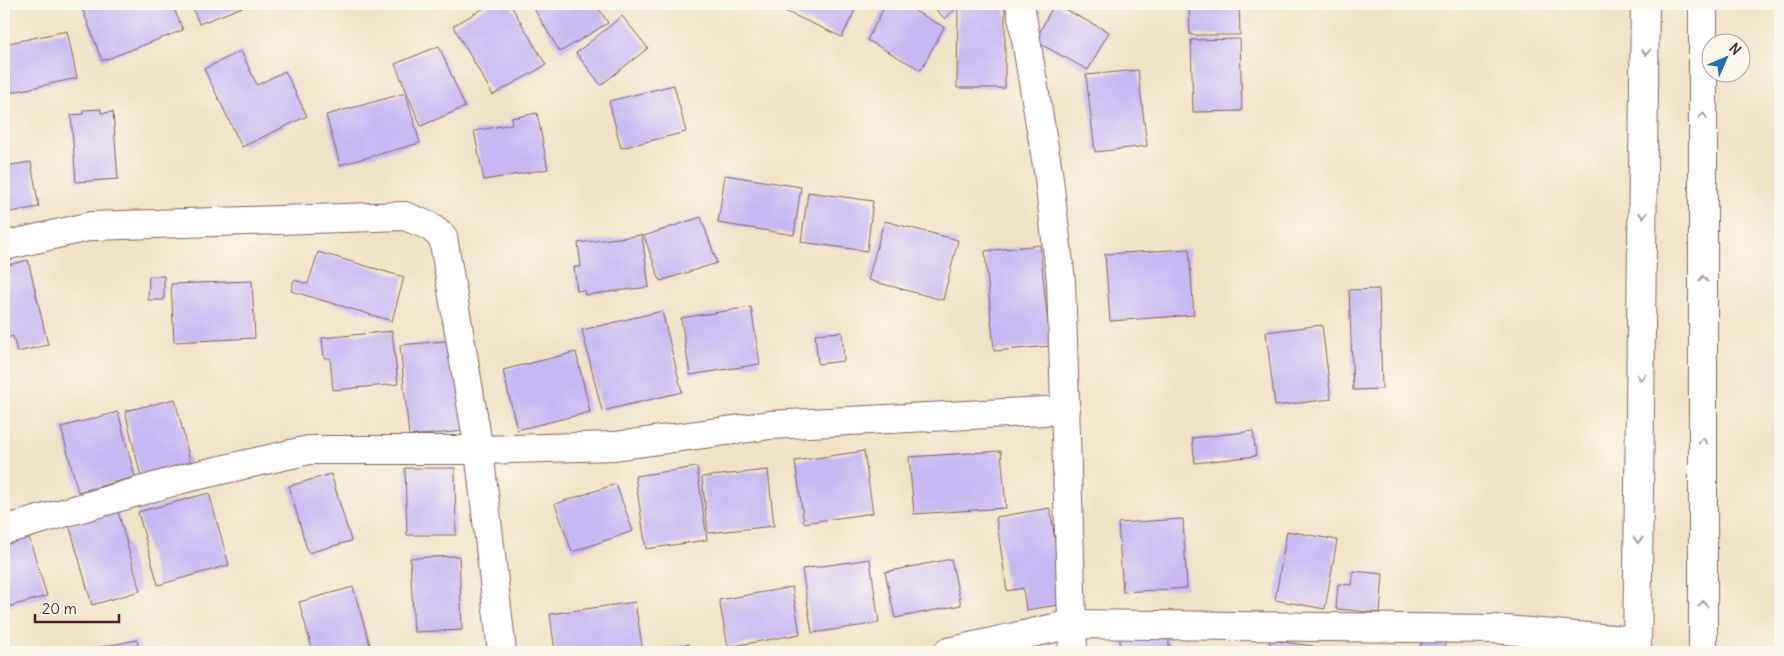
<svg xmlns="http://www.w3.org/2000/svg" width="1784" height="656" font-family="Delius,sans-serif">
<rect width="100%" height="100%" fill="#fbf7ec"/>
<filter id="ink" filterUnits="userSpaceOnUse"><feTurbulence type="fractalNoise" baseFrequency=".02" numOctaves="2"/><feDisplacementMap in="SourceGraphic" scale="10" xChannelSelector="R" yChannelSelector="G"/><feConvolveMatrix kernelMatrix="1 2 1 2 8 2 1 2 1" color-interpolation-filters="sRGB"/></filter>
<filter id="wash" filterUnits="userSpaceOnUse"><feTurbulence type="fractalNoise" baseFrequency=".0096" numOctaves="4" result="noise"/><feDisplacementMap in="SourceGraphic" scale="20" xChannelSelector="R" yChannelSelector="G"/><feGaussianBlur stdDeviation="1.12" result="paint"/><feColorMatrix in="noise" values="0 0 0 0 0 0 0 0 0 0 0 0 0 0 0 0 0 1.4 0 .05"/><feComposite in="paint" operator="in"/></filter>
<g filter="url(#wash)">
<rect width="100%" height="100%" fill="#efe3c6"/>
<g id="blocks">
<path fill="#c6b7f3" d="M84,4H172L183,30L102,61L81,5Z
M191,4H250L199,24Z
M491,4H510L546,65L493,95L453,26Z
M531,4H596L608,23L560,52Z
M780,4H858L842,37L778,8Z
M886,4H902L944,27L921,70L867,40Z
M930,4H960L945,19Z
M1054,4L1109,32L1088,70L1035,41Z
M1189,4H1239L1240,35H1190Z
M958,7H1005V88H957Z
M622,16L648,48L601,85L576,53Z
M67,31L77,78L4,94V44Z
M1240,39L1242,111L1193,112L1191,40Z
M439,46L465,107L421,126L395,64Z
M241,51L257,85L285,71L307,116L242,147L204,69Z
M1138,70L1147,146L1095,152L1086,75Z
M674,85L686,132L621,148L609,101Z
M406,93L420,143L340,165L326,115Z
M101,109V113L113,112L118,179L76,182L71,115L83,114V110Z
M537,113L548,169L484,180L474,131L512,124L511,118Z
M31,162L39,207L4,213V166Z
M725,175L801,187L794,235L718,223Z
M808,192L873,201L867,251L801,242Z
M701,217L717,263L660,281L644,236Z
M884,221L958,240L943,300L868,280Z
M642,235L649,287L585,295L584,290L577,291L574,267H581L578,243Z
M1040,245L1050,346L994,351L985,251Z
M1189,249L1194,315L1110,321L1105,254Z
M318,252L404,277L392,321L291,291L294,280L308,284Z
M28,260L48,345L17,352L13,336L4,339V266Z
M149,276H164V300H148Z
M252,281L255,338L174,342L171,284Z
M1379,289L1382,389L1353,390L1349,290Z
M751,307L760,364L690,375L681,318Z
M662,311L682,392L602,411L582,330Z
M1322,325L1331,399L1275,406L1266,332Z
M392,331L398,384L333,390L330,358H324L322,338Z
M842,332L844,361L818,364L815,334Z
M456,340L465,431L409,436L400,345Z
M576,352L590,412L517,430L503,370Z
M175,399L191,465L141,477L125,411Z
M118,412L135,477L78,492L61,427Z
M1253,431L1256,456L1195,463L1192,438Z
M864,451L873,513L804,523L795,461Z
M1001,451L1006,508L914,514L909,457Z
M697,467L707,540L646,549L635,476Z
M405,468H455L456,535H407Z
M768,470L774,526L708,533L702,477Z
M331,474L351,541L308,553L289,486Z
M616,484L633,531L572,552L555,504Z
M209,493L229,565L158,585L138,512Z
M1050,508L1065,604L1026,610L1023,588L1007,591L996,517Z
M118,511L140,591L92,605L69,524Z
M1183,519L1187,588L1123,592L1118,523Z
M27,531L47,596L4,608V538Z
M1287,531L1337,540L1325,609L1275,600Z
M459,556L462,630L414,632L410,558Z
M870,559L879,623L812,633L802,569Z
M951,559L961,605L895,618L885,572Z
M1353,571L1383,574L1380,613L1336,609L1338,584L1352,585Z
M353,587L372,652H313L299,602Z
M792,587L800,634L728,647L719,600Z
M635,602L643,652H555L550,614Z
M1120,630H1169V652H1120Z
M1423,634L1446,637L1444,652H1420Z
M137,640L139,652H80V651Z
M1270,640L1313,646L1312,652H1269Z
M689,644L691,652H656V650Z"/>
</g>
</g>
<g filter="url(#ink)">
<use href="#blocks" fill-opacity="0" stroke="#846461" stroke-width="1"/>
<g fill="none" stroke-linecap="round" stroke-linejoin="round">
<defs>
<path id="minor" d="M1020,4L1048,171L1061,281L1073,652
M4,246L92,226L405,216L429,226L443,237L479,450L502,652
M4,530L186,478L309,450H479L615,446L770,425L1066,410
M948,652L1072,624L1494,629L1636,641"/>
<path id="major" d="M1703,4V652
M1637,652L1645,4"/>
</defs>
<use href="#minor" stroke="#846461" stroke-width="30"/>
<use href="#major" stroke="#846461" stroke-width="30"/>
<use href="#minor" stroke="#fff" stroke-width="28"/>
<use href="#major" stroke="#fff" stroke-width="28"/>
</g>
<defs><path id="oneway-chevron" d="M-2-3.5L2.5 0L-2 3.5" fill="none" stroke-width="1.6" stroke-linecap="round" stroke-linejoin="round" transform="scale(1.25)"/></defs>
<g stroke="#ae9aa0">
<use href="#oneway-chevron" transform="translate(1646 52) rotate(90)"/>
<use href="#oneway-chevron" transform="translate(1703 116) rotate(-90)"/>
<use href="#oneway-chevron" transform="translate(1643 215) rotate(91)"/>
<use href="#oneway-chevron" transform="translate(1703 279) rotate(-90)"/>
<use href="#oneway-chevron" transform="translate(1641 377) rotate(91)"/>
<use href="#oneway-chevron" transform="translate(1703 441) rotate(-90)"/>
<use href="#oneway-chevron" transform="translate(1638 540) rotate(91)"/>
<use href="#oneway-chevron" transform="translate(1703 604) rotate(-90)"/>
</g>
</g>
<rect width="1784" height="656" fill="none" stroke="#fbf7ec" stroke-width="20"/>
<g transform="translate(1726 58) rotate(45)"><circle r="24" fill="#fbf7ec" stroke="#b4a19f"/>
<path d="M0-4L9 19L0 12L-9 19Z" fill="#1f6fb2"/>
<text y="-8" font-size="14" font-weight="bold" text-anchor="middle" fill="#4a1f2b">N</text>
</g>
<path d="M35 614v8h84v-8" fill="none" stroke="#4a1f2b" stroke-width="2.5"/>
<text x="42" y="614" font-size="15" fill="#4a1f2b" stroke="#fbf7ec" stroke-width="4" paint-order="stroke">20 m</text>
</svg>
